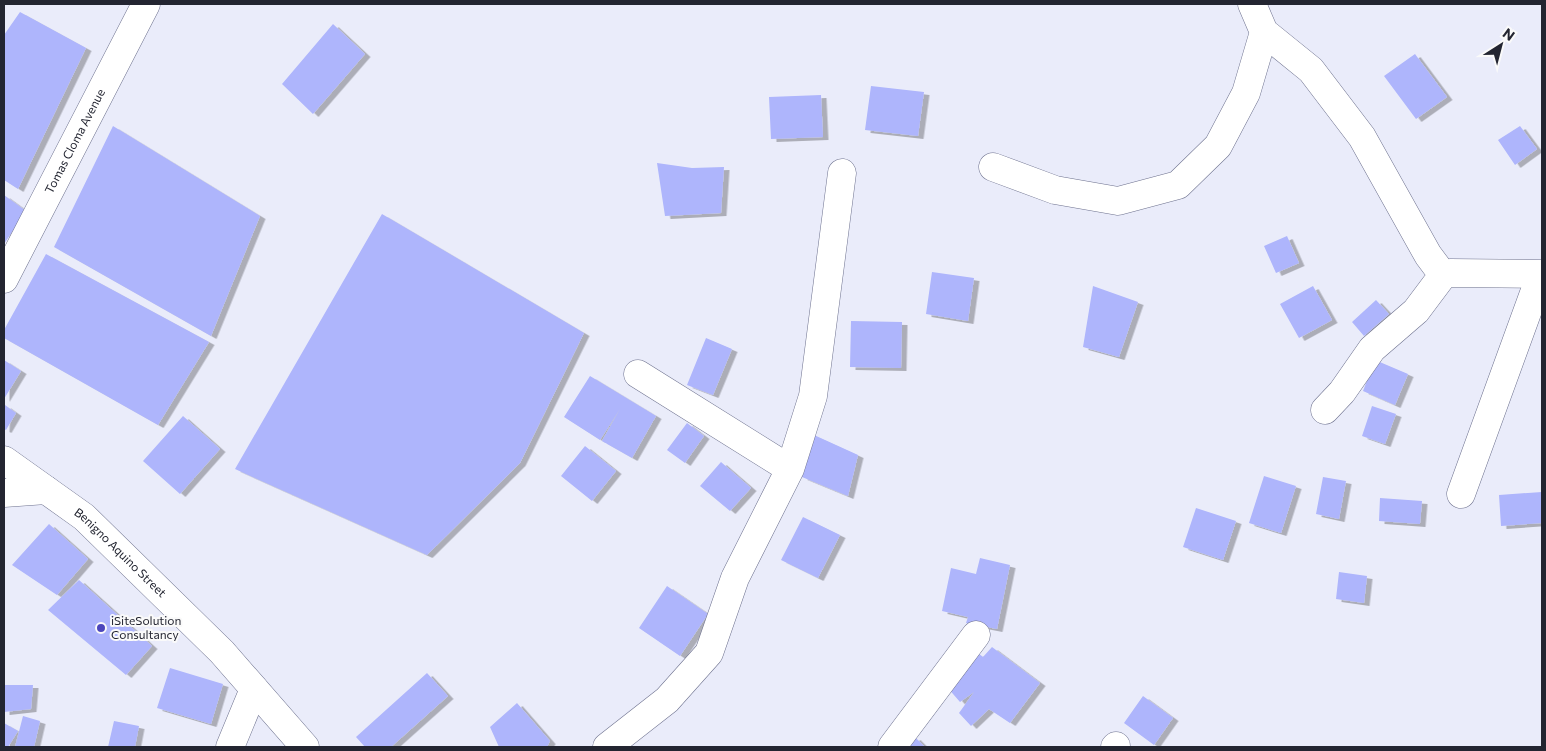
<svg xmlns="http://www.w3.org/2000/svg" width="1546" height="751" font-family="Commissioner,sans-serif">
<defs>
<filter id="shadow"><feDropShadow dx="5.5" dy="3" stdDeviation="0" flood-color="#0004"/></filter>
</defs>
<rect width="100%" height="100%" fill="#eaecfa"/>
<path fill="#aeb5fc" filter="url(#shadow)" d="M20,12L86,48L18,189L4,180V35Z
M333,24L365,54L313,114L282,84Z
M1415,54L1447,97L1416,119L1384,76Z
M871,86L924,92L918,136L865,130Z
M821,95L823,137L771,139L769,97Z
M113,126L260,216L211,336L54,247Z
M1520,126L1537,149L1515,165L1498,140Z
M657,163L692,168L724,167L721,213L665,216Z
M4,195L26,211L4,244Z
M382,214L584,333L520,463L427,555L235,469Z
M1287,236L1299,263L1276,273L1264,246Z
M46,254L209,342L158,425L4,338V330Z
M932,272L974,278L968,321L926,314Z
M1093,286L1138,302L1119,357L1083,347Z
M1313,286L1332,320L1299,338L1280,304Z
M1376,300L1389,314L1364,336L1352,322Z
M851,321L902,322L901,368L850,367Z
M706,338L732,349L713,395L687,385Z
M4,360L21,371L4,399Z
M1375,360L1408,374L1395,405L1363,391Z
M590,376L656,416L632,458L602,441L620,409L600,440L564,417Z
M5,405L16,413L6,430L4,429Z
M1372,406L1396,414L1385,444L1362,436Z
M183,416L220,449L180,494L143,461Z
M687,423L704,436L685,463L667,450Z
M814,435L858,455L848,496L802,477Z
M585,446L616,471L592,501L561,476Z
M721,462L751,488L730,511L700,486Z
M1264,476L1296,486L1281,533L1249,523Z
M1323,477L1346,481L1339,519L1316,514Z
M1542,492V523L1501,526L1499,495Z
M1380,498L1422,501L1420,524L1379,521Z
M1196,508L1236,521L1223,560L1183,547Z
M803,517L840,535L818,578L781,560Z
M49,524L88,559L57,595L12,565Z
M980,558L1010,565L997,629L966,623L968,617L942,611L951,568L976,574Z
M1339,572L1367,576L1364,603L1336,599Z
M79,580L152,646L126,675L48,610Z
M667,586L708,614L680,656L639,628Z
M992,647L1040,683L1010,723L989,709L971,726L959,713L974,692L960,702L947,687L978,653L983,657Z
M170,668L223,684L211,724L157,708Z
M427,673L448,696L391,747H365L356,737Z
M4,685H33L31,709L4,712Z
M1143,696L1173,718L1154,745L1124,723Z
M517,703L550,741L547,747H499L490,727Z
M23,716L40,721L34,747H15Z
M114,721L139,726L135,747H108Z
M4,723L18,731L8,747H4Z
M915,737L925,747H901Z"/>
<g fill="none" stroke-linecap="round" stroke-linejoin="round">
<defs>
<path id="minor" d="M1252,4L1264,32L1311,70L1362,137L1428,255L1443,275L1416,311L1372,349L1342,392L1325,410
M993,167L1055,190L1118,201L1178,185L1218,146L1246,93L1264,32
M1443,275L1450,273L1542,274
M638,374L790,469
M4,493L46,490
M1461,494L1541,274
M230,747L254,689
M607,747L667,700L709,653L735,578L790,469L813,396L842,173
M892,747L976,635
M1115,747L1116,746"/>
<g id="major">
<path id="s1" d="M4,279L146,4"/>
<path id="s2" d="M4,460L84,517L222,652L305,747"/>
</g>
</defs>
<use href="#minor" stroke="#6d718e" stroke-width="29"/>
<use href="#major" stroke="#6d718e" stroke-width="29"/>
<use href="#minor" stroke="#fff" stroke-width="28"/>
<use href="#major" stroke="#fff" stroke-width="28"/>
</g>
<circle fill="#4c46bc" stroke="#fafafa" stroke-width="2" cx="101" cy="628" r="5"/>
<g text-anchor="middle" stroke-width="4" stroke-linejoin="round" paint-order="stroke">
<g font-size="12" fill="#232531" stroke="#fafafa">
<text dy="4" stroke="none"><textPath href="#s1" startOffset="155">Tomas Cloma Avenue</textPath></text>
<text dy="4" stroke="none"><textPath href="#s2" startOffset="149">Benigno Aquino Street</textPath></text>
</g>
<g font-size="12" fill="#232531" stroke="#fafafa" text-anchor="start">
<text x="111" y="625">iSiteSolution<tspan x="111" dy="14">Consultancy</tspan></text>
</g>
</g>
<rect width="1546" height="751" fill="none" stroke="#232531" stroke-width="10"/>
<g transform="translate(1501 45) rotate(36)" stroke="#fafafa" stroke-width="4" paint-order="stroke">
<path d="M0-4L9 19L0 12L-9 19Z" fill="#232531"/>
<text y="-8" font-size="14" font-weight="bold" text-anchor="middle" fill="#232531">N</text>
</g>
</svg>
